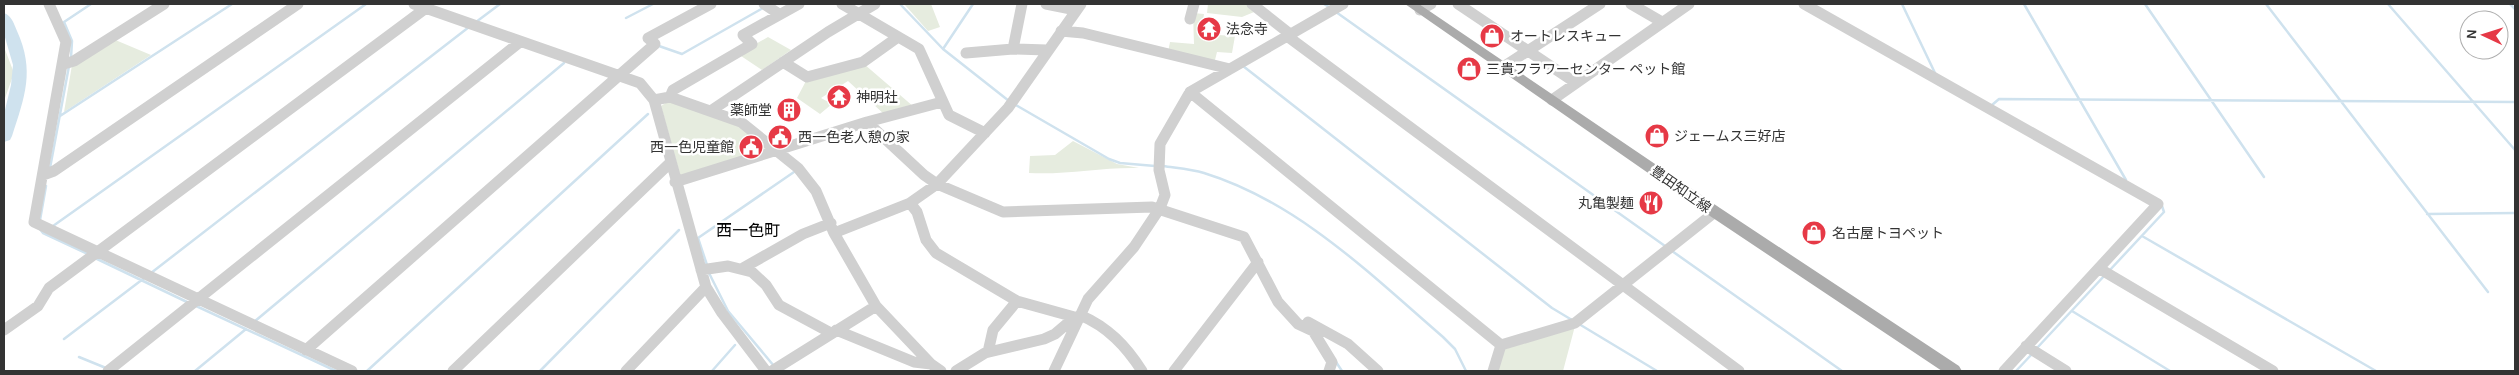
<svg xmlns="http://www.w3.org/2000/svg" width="2519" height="375" font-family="Karla,'Noto Sans JP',sans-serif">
<rect width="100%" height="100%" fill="#fff"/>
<path fill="#e6ecdf" d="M908,4H931L940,27L928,31L905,5Z
M1208,4H1250L1259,10L1242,17L1207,13Z
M1193,13L1204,14L1201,34L1235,36L1232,53L1217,52L1214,64L1168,52L1170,42L1194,44Z
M768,37L791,50L762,70L738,54Z
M113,39L151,55L64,112L72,65Z
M4,47L14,73L4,101Z
M864,64L914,107L885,115L848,81L821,98L832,104L820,114L797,98L807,79Z
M667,102H672L737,124L772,150L681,178L661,106Z
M1073,141L1117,164L1139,168C1102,167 1066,175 1029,173L1030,156L1055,155Z
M1575,326L1563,371H1495L1502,350Z"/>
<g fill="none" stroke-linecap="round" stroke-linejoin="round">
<path stroke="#cfe2ee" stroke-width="2.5" d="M900,4L943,49
M973,4L943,49L1009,101
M1324,4L1329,7
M1902,4L1935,73
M2024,4L2126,180
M2145,4L2264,177
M2266,4L2488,292
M2388,4L2515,150
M2510,4L2515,9
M1336,12L1665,246
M626,18L653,4
M476,22L500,4
M659,46L682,54L763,8
M71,58L72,41L64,22L91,4
M1243,66L1552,308L1572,320
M1014,104L1109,159L1120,163L1155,166
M1992,105L1999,99L2515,102
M60,116L232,4
M1163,166C1176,168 1191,169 1204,173C1298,202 1370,274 1443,337L1455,349L1466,371
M50,168L69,66
M2427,214L2515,213
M40,220L46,186
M53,226L366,4
M39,228L43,233L88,254
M2142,236L2376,371
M1672,251L1842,371
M95,258L187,302
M707,265L698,238L794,172
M2109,271L2164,212L2162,206
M151,273L469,27
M709,273L728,311L774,366
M194,305L336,371
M2072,311L2170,371
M254,322L564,63
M1579,324L1657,371
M64,339L143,279
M2037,348L2105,275
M79,357L106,368
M1336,362L1342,371
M195,371L246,329
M367,371L648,114
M540,371L679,230
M712,371L735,345
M2016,371L2032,354"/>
<path fill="#cfe2ee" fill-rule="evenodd" d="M4,13C12,16 14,24 17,31C35,71 25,96 12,136L10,140L4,142V114L11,85L13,65L4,34Z"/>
<path stroke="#d0d0d0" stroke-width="11" d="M49,4L66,42L34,222L352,371
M414,4L640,83L654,100L706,287L722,313L766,371
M764,4L779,14
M842,4L919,49L949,115L985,133
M1022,4L1013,49L1047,50
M1046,4L1076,10
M1252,4L1290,34
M1458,4L1576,83
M1631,4L1662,22
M1804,4L2158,204L2004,371
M1420,10L1431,4
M1190,19L1194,4
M1061,31L1083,33L1230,69
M1287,36L1739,371
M966,53L1013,49
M783,62L807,77L863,62L898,37
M64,64L74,61L164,4
M1503,67L1600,4
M1190,92L1501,345
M670,97L673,90L752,44L743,35L799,4
M654,100L670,97L741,122L798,168L816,191L834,233L876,306L931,364L941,371
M1552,100L1689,4
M712,110L828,32L875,4
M867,122L924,175L937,184L1003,212L1152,207L1244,237L1278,302L1298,324L1313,331L1332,362L1329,371
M43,175L54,171L298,4
M675,182L867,122L942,102
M910,203L917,212L926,240L936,253L1017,301L1078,318
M834,233L910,203L937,184L1008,108L1081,4
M743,268L803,234L831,223
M2100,269L2273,371
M701,270L728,266L752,272L766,285L779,305L831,333
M1080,315C1108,327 1126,346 1142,371
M1308,322L1348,344L1378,371
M4,330L38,306L49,288L426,8
M836,330L914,362L931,364
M1501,345L1575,323L1715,212
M2026,346L2066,371
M306,350L655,44L648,38L711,4
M988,352L993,330L1017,301
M108,371L520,42
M453,371L671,162
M626,371L706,287
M772,371L876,306
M956,371L985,353L1044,339L1055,334L1075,317
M1054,371L1088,299L1134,247L1160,208L1165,195L1159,170L1160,144L1190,92L1343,4
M1174,371L1258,262
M1493,371L1501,345"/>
<path fill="#ababab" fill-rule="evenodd" d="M1405,4H1419L1720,208L1959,366L1962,371H1942L1710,216Z"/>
</g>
<defs>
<symbol id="temple-disc" viewBox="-11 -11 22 22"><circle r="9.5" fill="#e63946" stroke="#fff"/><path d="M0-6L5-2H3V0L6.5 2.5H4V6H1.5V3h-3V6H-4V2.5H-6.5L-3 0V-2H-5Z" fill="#fff"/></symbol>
<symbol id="shop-disc" viewBox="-11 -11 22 22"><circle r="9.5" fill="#e63946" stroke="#fff"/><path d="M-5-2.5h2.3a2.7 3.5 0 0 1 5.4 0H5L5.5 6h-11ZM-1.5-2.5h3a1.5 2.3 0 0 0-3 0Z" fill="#fff"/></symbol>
<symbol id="building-disc" viewBox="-11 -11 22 22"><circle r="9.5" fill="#e63946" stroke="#fff"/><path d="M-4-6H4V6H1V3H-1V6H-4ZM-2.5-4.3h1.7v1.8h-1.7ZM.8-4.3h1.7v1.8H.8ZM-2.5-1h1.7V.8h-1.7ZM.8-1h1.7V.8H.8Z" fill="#fff"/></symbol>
<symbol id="civic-disc" viewBox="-11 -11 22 22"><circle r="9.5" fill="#e63946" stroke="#fff"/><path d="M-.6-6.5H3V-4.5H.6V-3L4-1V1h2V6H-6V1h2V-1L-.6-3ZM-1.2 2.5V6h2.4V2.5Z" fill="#fff"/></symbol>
<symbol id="restaurant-disc" viewBox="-11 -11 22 22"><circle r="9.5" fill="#e63946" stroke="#fff"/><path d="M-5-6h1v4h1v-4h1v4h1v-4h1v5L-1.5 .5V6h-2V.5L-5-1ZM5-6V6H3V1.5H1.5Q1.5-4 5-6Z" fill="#fff"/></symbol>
</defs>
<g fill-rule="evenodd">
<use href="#temple-disc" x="1195" y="15" width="28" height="28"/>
<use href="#shop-disc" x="1478" y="22" width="28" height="28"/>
<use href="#shop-disc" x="1455" y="55" width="28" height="28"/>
<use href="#temple-disc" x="825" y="83" width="28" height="28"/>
<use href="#building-disc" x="775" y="96" width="28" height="28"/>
<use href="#shop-disc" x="1643" y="122" width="28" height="28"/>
<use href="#civic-disc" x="766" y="123" width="28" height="28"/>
<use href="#civic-disc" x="737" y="133" width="28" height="28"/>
<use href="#restaurant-disc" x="1637" y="189" width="28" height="28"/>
<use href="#shop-disc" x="1800" y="219" width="28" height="28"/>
</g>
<g text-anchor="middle" stroke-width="5" stroke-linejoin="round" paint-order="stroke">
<g font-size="14" fill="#333" stroke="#fff" text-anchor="start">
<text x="1226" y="34">法念寺</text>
<text x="1510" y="41">オートレスキュー</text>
<text x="1486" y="74">三貴フラワーセンター ペット館</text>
<text x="856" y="102">神明社</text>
<text x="772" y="115" text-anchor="end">薬師堂</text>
<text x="1674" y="141">ジェームス三好店</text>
<text x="798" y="142">西一色老人憩の家</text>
<text x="734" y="152" text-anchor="end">西一色児童館</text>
<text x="1634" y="208" text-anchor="end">丸亀製麺</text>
<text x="1832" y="238">名古屋トヨペット</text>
</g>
<g font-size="14" fill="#333" stroke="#fff">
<text transform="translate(1681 189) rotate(35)" y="5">豊田知立線</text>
</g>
<g font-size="16" fill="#000" stroke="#fff">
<text x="748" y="236">西一色町</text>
</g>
</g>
<rect width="2519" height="375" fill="none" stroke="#333333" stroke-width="10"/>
<g transform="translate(2484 35) rotate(274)"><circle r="24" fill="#ffffff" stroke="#adadad"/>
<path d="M0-4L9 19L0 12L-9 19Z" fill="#e63946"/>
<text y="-8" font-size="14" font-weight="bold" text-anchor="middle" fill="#333333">N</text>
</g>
</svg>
